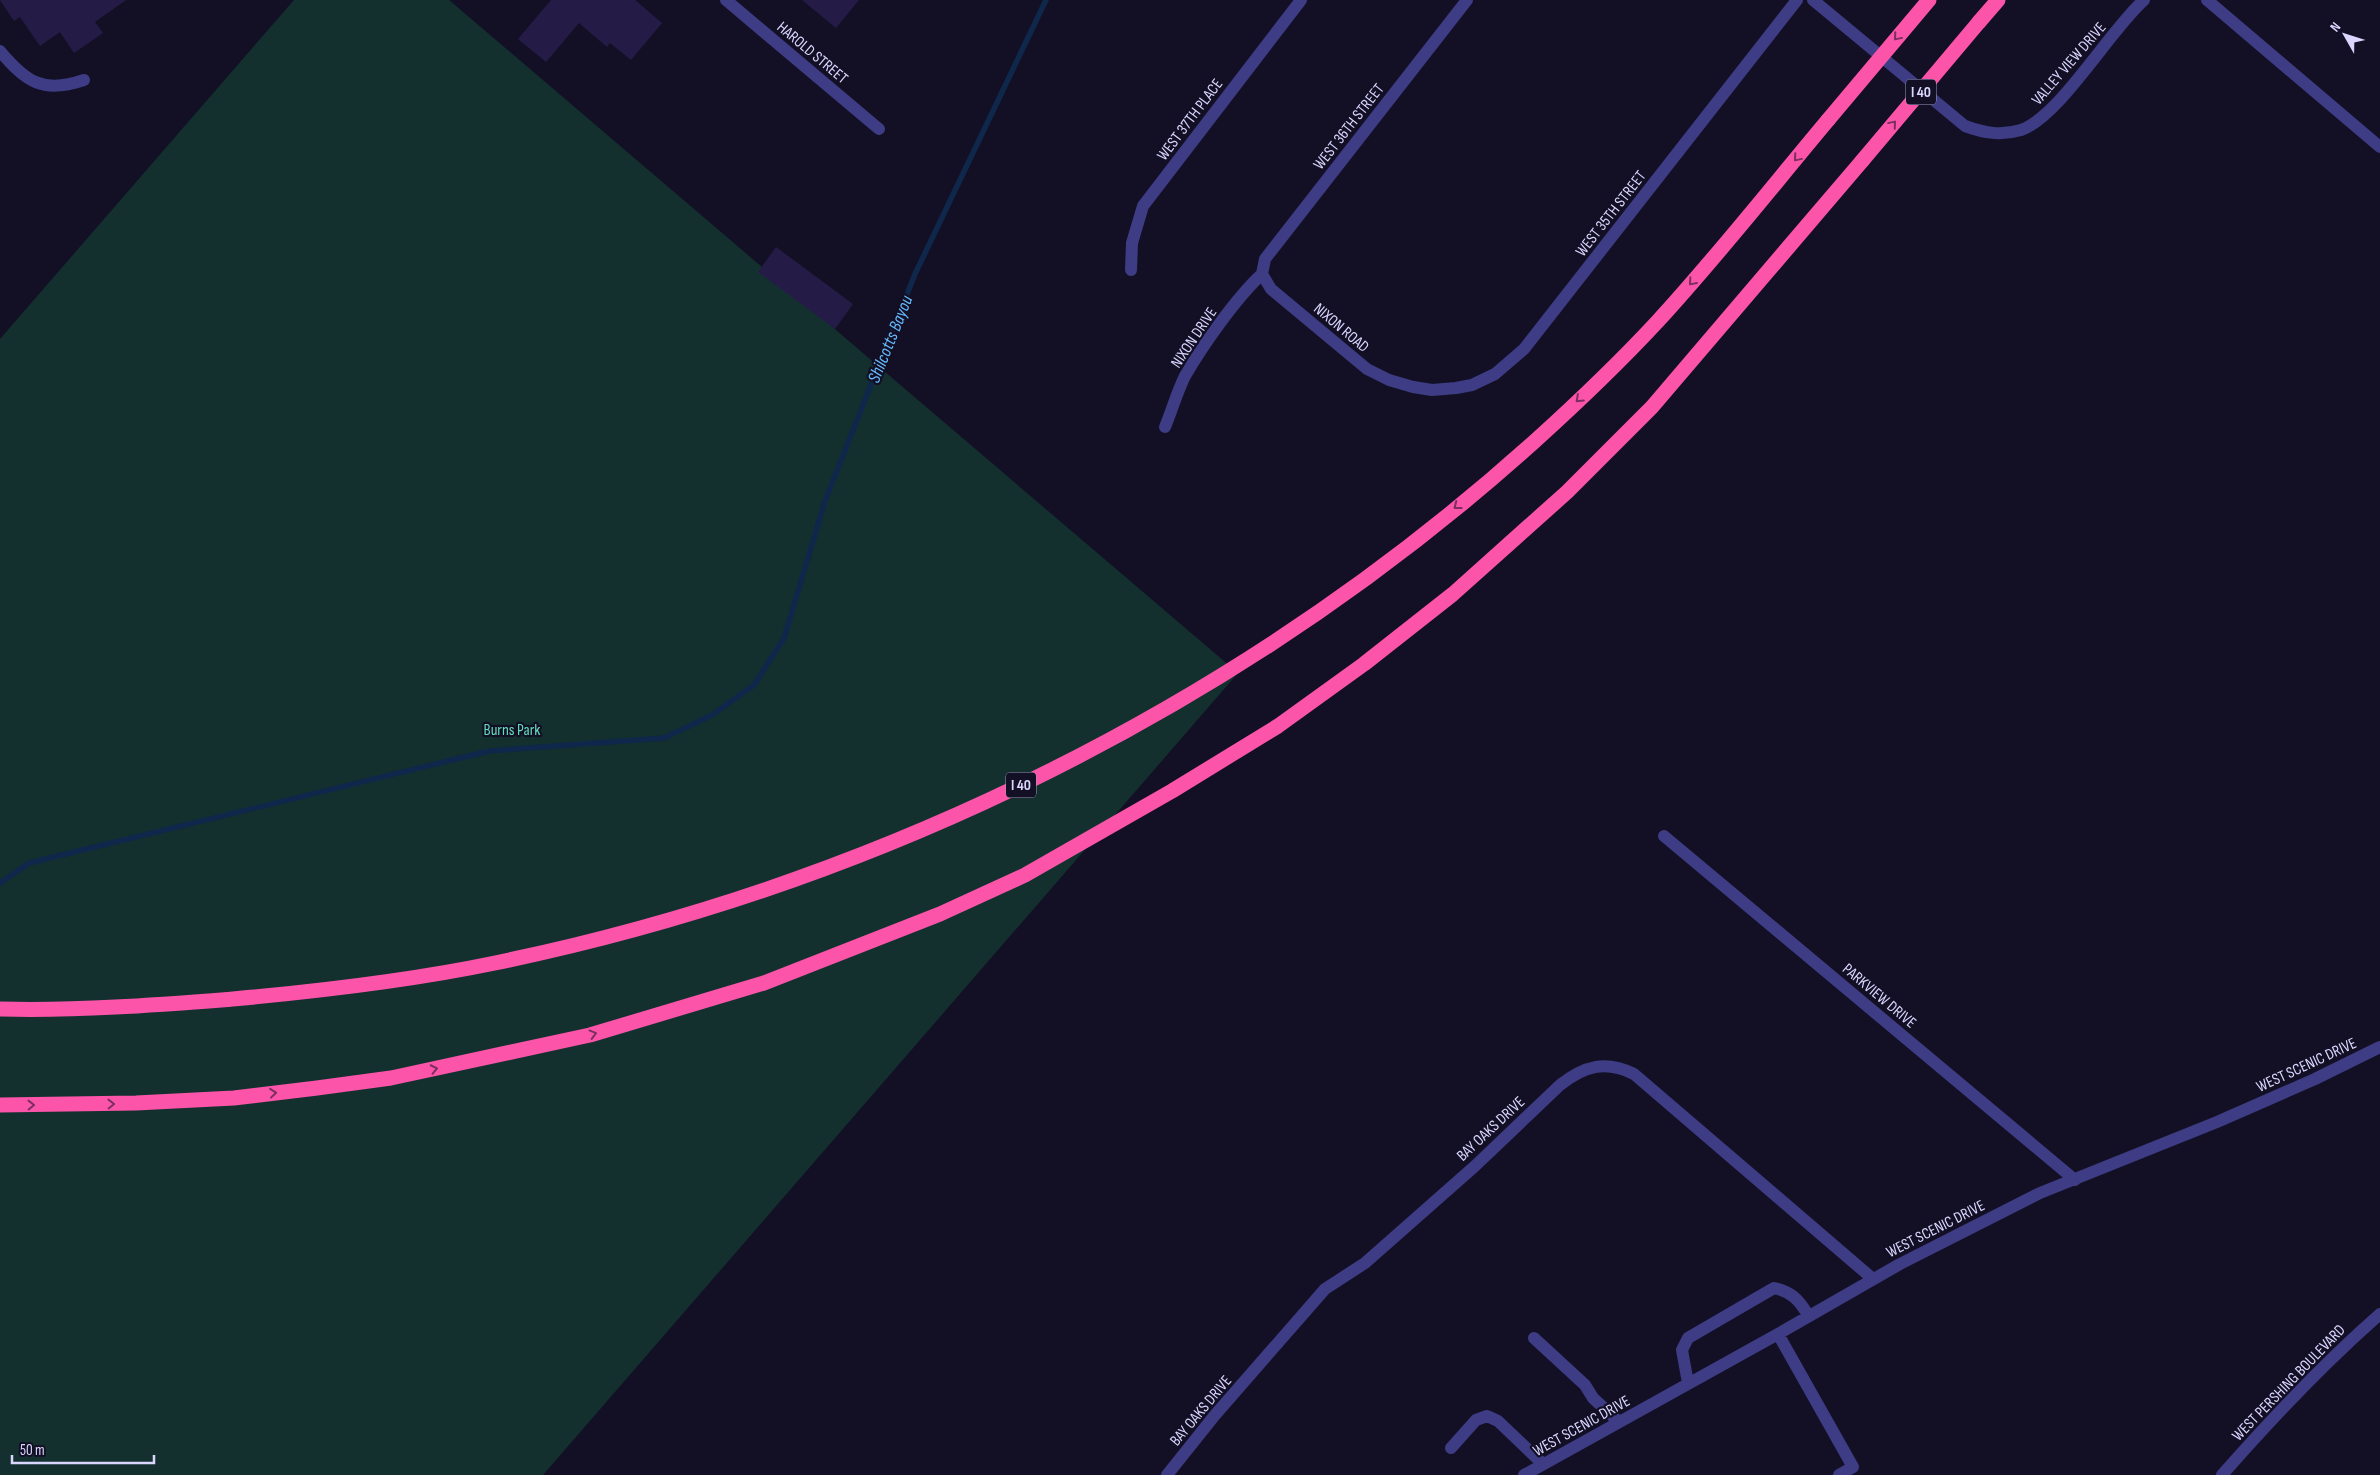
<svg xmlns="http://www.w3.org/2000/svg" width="2380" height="1475" font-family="'Sofia Sans Condensed',sans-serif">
<rect width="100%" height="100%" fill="#131026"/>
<path fill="#13302f" d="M294,0H449L1238,673L543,1475H0V339Z"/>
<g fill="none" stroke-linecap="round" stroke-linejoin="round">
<path stroke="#0f274b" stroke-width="5.5" d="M0,883L29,863L489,751L664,738L712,715L754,685L784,638L825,501L915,274L1046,0"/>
</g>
<path fill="#241c47" d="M0,0H126L95,22L103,33L74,53L60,32L40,46L20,17L14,21Z
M551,0H635L662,23L631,60L610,43L607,47L579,23L546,62L518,39Z
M802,0H859L836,28Z
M776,247L853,304L835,329L758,272Z"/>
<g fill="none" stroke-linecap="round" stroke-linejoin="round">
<path stroke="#3d3c84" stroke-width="12" d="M726,0L879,129
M1813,0L1965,126C1984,133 2001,136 2021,130C2060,116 2110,30 2144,0
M2207,0L2380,147
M0,51C26,82 43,94 84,80
M1131,270L1132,243L1143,206L1301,0
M1262,274L1271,289L1367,369L1389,380L1413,387L1432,390L1456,388L1472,385L1495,374L1524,349L1797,0
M1262,274L1265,259L1467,0
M1165,427C1172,410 1177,392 1185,376C1203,345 1236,298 1262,274
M1664,836L2075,1180
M1778,1334L1853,1467L1839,1475
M1534,1338L1585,1385L1593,1398L1619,1422
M1688,1383L1682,1350L1688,1338L1774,1288C1792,1292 1799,1300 1808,1315
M1451,1448L1476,1420L1487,1416L1498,1421L1543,1464
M1167,1475L1215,1415L1325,1289L1365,1263L1475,1166L1560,1085C1584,1066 1605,1060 1634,1074L1873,1279
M1524,1475L1778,1334L1900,1264L2040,1193L2217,1122L2315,1079L2380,1047
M2222,1475C2272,1418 2323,1364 2380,1314"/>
<path stroke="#fb54a8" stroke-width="15" d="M1979,22L1998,0
M0,1009C78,1011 155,1005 233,999C321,991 409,981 495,963C879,884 1243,704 1535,441C1577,403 1618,364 1657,322C1716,258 1771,188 1828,120
M0,1105L136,1103L234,1098L317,1088L391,1078L590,1035L764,983L940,914L1025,875L1172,791L1278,726L1364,664L1453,594L1567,492L1652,407L1862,161"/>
<path stroke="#fb54a8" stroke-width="15" d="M1828,120L1929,0
M1862,161L1979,22"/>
</g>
<defs><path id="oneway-chevron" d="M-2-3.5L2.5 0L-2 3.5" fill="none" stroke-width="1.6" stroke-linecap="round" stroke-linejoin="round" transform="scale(1.25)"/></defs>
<g stroke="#7b2f60">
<use href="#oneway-chevron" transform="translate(1897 37) rotate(130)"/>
<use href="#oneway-chevron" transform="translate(1893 124) rotate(-50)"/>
<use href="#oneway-chevron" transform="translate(1797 158) rotate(130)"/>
<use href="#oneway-chevron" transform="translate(1692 282) rotate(131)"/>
<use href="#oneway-chevron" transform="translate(1579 399) rotate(137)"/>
<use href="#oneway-chevron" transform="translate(1457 506) rotate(142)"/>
<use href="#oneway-chevron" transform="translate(593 1034) rotate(-15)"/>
<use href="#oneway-chevron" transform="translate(434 1069) rotate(-12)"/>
<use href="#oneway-chevron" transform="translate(273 1093) rotate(-6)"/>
<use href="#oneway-chevron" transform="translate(111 1104) rotate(-1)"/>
<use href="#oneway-chevron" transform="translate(31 1105) rotate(-1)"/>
</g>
<g text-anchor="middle" stroke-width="4.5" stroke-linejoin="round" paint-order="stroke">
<g fill="#131026" stroke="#9e9bbd" stroke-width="1">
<rect x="1906" y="79.5" width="30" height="25" rx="4"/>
<rect x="1006" y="772.5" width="30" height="25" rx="4"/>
</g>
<g font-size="15" font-weight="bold" fill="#dad6fe">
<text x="1921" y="97">I 40</text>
<text x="1021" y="790">I 40</text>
</g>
<g font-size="16" fill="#dad6fe" stroke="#131026">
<text transform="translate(813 52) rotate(40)" y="6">HAROLD STREET</text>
<text transform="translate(2068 63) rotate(-49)" y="6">VALLEY VIEW DRIVE</text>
<text transform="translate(1189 119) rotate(-53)" y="6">WEST 37TH PLACE</text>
<text transform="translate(1348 126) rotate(-52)" y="6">WEST 36TH STREET</text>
<text transform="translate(1610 213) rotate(-52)" y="6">WEST 35TH STREET</text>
<text transform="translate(1342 327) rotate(40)" y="6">NIXON ROAD</text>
<text transform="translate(1193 337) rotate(-56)" y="6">NIXON DRIVE</text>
<text transform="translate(1880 995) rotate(40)" y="6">PARKVIEW DRIVE</text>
<text transform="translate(2306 1064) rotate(-25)" y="6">WEST SCENIC DRIVE</text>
<text transform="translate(1490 1128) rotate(-43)" y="6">BAY OAKS DRIVE</text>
<text transform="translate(1935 1228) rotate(-27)" y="6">WEST SCENIC DRIVE</text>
<text transform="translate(2288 1382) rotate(-46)" y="6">WEST PERSHING BOULEVARD</text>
<text transform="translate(1200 1410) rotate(-50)" y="6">BAY OAKS DRIVE</text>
<text transform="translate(1581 1425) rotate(-29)" y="6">WEST SCENIC DRIVE</text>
</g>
<g font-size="16" fill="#63debc" stroke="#131026">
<text x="512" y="735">Burns Park</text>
</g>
<g font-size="18" font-style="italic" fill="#66bafc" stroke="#131026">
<text transform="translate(890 339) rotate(-68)" y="6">Shilcotts Bayou</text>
</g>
</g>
<g transform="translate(2345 35) rotate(309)" stroke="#131026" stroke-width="4" paint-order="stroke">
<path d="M0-4L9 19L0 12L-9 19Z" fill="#dad6fe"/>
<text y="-8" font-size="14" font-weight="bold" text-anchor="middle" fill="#dad6fe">N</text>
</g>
<path d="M12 1455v8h142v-8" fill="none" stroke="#dad6fe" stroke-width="2.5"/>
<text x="20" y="1455" font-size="15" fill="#dad6fe" stroke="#131026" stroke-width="4" paint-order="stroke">50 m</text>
</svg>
